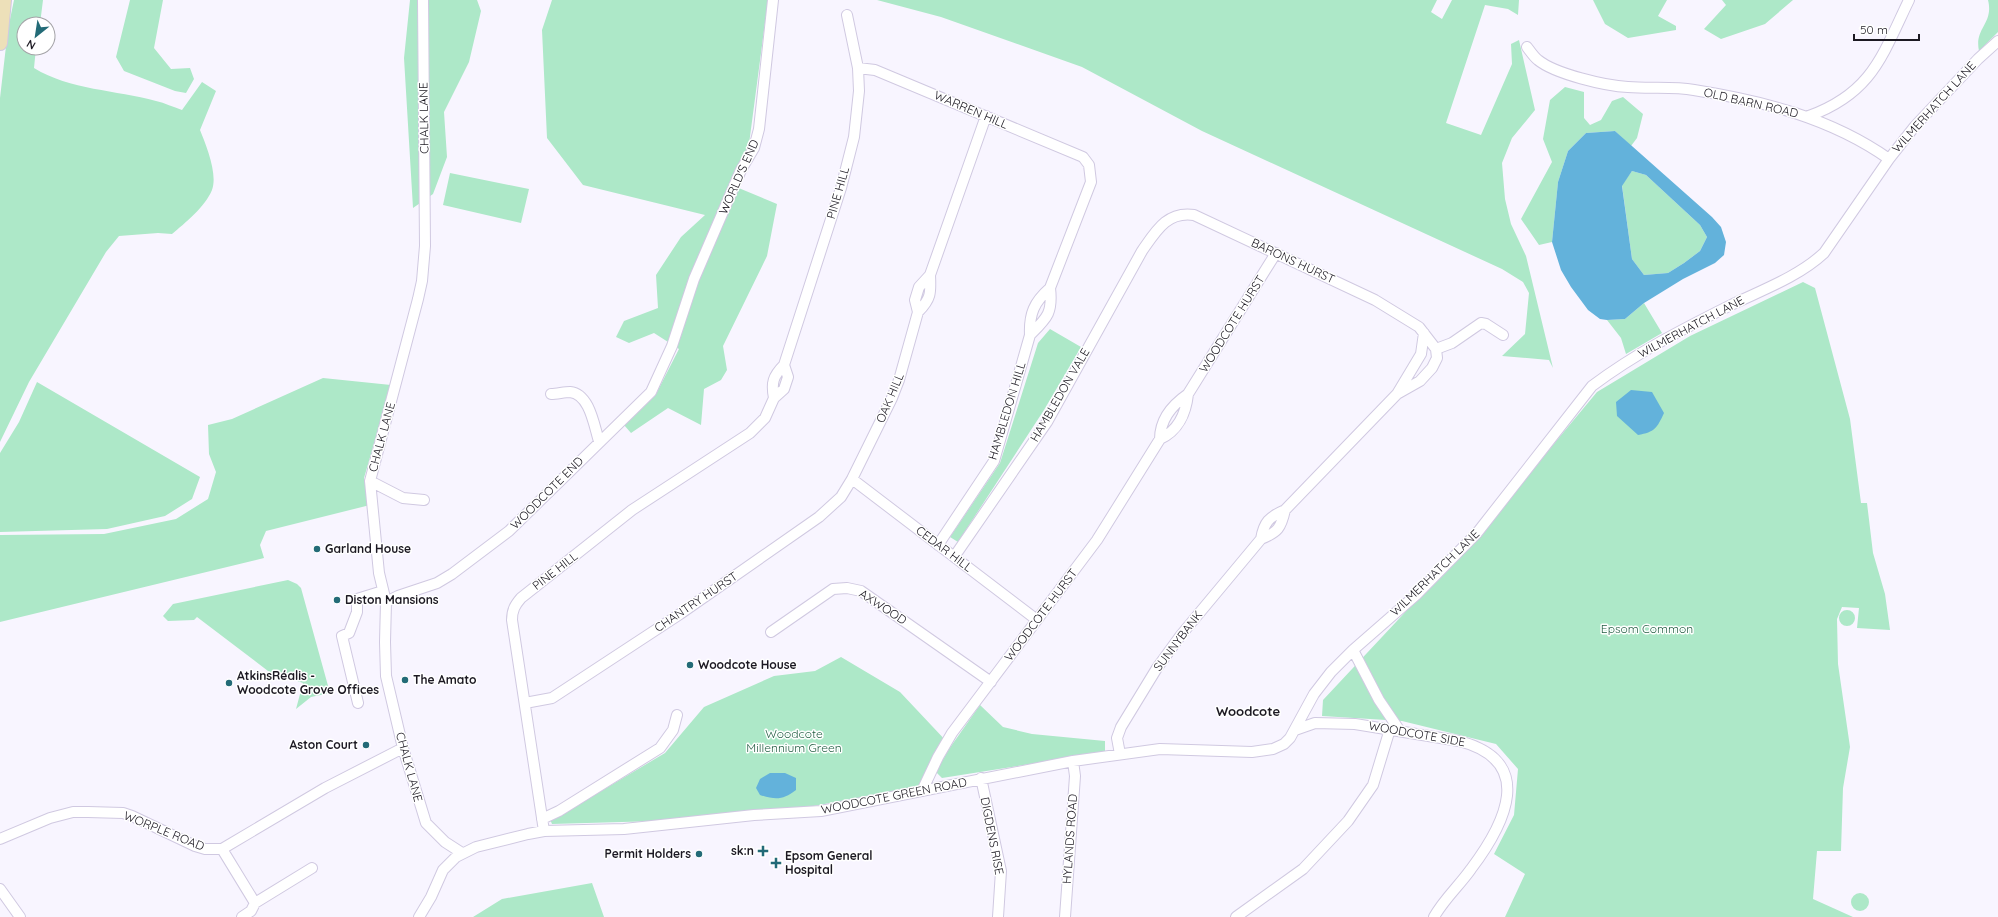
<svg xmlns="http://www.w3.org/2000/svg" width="1998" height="917" font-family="Quicksand,sans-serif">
<rect width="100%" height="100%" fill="#f8f5ff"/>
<path fill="#ade8c8" d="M14,0H43L40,24H24V48H36L34,68C70,90 116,90 156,101C165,103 173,107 182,110L202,82L216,91L200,130C206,145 218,174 212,190C205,207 185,223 172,234L158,233L119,236L106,252L29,382L0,442V98L8,29Z
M130,0H163L154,48L171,69L190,68L194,79L186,93L175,91L124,71L116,57Z
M410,0H477L481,11L469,62L444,112L447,157L433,194L413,208L404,58Z
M552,0H768L749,144L729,184L777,204L767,256L723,346L727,370L721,380L704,389L701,425L668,408L631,433L624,425L656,394L679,349L654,333L629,343L616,337L624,321L658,308L656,275L681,237L705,215L583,185L547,138L542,30Z
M877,0H1437L1431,12L1442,19L1452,0H1519L1518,15L1508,9L1485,5L1446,123L1481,135L1512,64L1511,44L1519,40L1535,110L1512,138L1502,163L1505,199L1511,224L1526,256L1553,368L1549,360L1502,356L1525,334L1529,293L1523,282L1502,269L1202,131L1082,67L941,17Z
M1593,0H1667L1658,16L1676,26V30L1628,38L1605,24Z
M1722,0H1793L1765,24L1721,39L1704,29L1726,5Z
M1988,0H1998V32L1979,51C1974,28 1994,24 1988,0Z
M1565,87L1584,92V118L1590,125L1601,120L1612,101L1623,97L1643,114L1637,138L1631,146L1615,131L1586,133L1568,151L1558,182L1552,242L1539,245L1521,219L1552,162L1543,139L1550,100Z
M1632,171L1646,175L1700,225L1707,237L1700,251L1684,263L1668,273L1644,275L1632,259L1622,185Z
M450,173L529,189L521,223L443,205Z
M1803,282L1815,288L1850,419L1861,503H1867L1873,553L1885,594L1890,630L1857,628L1859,608L1842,607L1837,619L1838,664L1850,747L1843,788L1841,851H1817L1813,899L1853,917H1505L1525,874L1494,854L1514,815L1518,769L1496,744L1402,721L1322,716L1323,700L1484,528L1597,392L1690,336Z
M1644,303L1662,333L1626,354L1621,338L1607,320L1625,319Z
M1050,329L1081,347L1044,410L958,542L950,537L1000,463L1038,343Z
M323,378L391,385L364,478L374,504L266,531L260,545L264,558L0,622V535L104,534L176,519L208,499L216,472L209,454L208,425L232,419Z
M37,382L200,477L192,499L165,516L107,529L0,532V453L19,422Z
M288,580L297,584L301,588L330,693L311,697L296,709L303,683L268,671L197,617L194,620L168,621L163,616L173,604Z
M1839 618a8 8 0 1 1 16 0a8 8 0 1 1-16 0Z
M841,657L900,692L948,743L918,787L808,807L657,821L552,824L549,817L576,806L665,753L704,707L774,676L815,671Z
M980,705L1003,727L1032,734L1105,741V752L942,778L936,772L949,749Z
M592,883L604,917H473L502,899Z
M1851 902a9 9 0 1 1 18 0a9 9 0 1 1-18 0Z"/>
<path fill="#63b2db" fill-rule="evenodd" d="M1615,131L1712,217L1721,227L1726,242L1724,255L1715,263L1683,279L1644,303L1625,319L1607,320L1600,319L1588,310L1571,287L1561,270L1552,242L1558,182L1568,151L1586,133ZM1632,171L1646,175L1700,225L1707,237L1700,251L1684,263L1668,273L1644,275L1632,259L1622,186Z
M1631,390L1652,392L1664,413C1657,428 1655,432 1638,435L1617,416L1616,402Z
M770,773H785L796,778V790C783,800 776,800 760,795L756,788L760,779Z"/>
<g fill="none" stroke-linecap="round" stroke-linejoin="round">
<defs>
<path id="street" d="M423,0L425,246L422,281L418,299L370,481L379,573L386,602L385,642L386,676L403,748L426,823L445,842L462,853
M1527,47C1530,51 1534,57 1538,60C1555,74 1606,86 1628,87C1650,89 1672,86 1694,90C1763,101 1831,118 1889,159
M858,68L875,70L1083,157L1089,165L1091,182L1050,288C1034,302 1029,314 1030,335L994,461L938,545
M1809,116C1872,93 1882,56 1909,0
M918,312C931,299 931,293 930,275
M1030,335C1047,318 1053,313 1050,288
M1436,349L1452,343L1481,323L1486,324L1503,335
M551,394C557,394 564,392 570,392C590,394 594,426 599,441
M774,398C771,383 773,376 784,365L841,188L854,137L859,91L858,68L847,15
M1160,439C1160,419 1172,405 1188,394
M852,479L1037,620
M370,481L403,498L424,500
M1261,539C1264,522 1269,517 1285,510L1397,394L1421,354L1424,333
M954,557L1047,422L1142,251C1156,231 1167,211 1194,215L1375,300L1419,327L1436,349L1437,358L1432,368L1420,381L1397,394
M386,602L398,596L437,583L452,574L509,531L651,392L672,346L694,279L741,170L754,148L759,129L773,0
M771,632L833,589L847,588L861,591L991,682
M1353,650L1379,700L1400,731
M358,703L342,636L349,633L357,612V599L383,591
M525,703L552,698L680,614L819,517L841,497L852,479L892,398L899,380L918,312L915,300L919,287L930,275L986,116
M1295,730L1315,723L1355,724L1459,741C1537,761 1505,824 1471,869C1459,886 1444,899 1434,917
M1120,754L1117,738L1121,727L1157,668L1181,635L1261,539C1278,532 1281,528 1285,510
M981,778L1001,871L998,917
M922,791L938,757L952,733L1097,540L1160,439C1178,431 1186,413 1188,394L1276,253
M542,819L559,811L660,748L673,730L677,715
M544,831L512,620C512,610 515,605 521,598L632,510L750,433L765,418L774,398L784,389L788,377L784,365
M0,839L50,818L73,812H88L123,813L132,816L195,846L205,849H222L325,788L403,748
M222,849L255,903
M0,889L20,917
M242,917L251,911L255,903L312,868
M419,917L431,897L443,870L456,857L476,847L528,834L544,831L624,829L754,815L821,811L1073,761L1160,749L1252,752L1273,749L1284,744L1290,738L1314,694L1331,672L1353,650L1416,595L1477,533L1592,386C1636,353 1683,329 1731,305C1762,290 1798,277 1824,253L1889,159L1915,126L1978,59L1998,41
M1065,917L1075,776L1073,761
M1236,917L1303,869L1348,821L1373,785L1390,729"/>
<path id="secondary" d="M0,43L4,0"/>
</defs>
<use href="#street" stroke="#d0c9e1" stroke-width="12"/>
<use href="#secondary" stroke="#d0c9e1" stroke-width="16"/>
<use href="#street" stroke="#fff" stroke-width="10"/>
<use href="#secondary" stroke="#ede0b9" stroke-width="14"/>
</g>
<g fill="#236b77" stroke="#fff" stroke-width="1.5">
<circle cx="317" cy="549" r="4"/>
<circle cx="337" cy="600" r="4"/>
<circle cx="690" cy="665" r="4"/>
<circle cx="405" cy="680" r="4"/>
<circle cx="229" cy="683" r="4"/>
<circle cx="366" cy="745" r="4"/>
<path d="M761 845h4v4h4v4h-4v4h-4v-4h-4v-4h4z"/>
<circle cx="699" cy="854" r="4"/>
<path d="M774 857h4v4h4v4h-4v4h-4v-4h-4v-4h4z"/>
</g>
<g text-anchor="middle" stroke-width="3" stroke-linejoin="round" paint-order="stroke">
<g font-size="12" fill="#1c1922" stroke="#fff">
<text transform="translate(1751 103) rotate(13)" y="4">OLD BARN ROAD</text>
<text transform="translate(1934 107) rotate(-48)" y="4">WILMERHATCH LANE</text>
<text transform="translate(971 110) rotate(23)" y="4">WARREN HILL</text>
<text transform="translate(424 118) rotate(-91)" y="4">CHALK LANE</text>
<text transform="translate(739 177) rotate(-66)" y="4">WORLD'S END</text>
<text transform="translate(838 193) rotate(-74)" y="4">PINE HILL</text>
<text transform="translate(1293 261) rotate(25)" y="4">BARONS HURST</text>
<text transform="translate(1232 324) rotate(-58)" y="4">WOODCOTE HURST</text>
<text transform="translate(1691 327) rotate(-28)" y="4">WILMERHATCH LANE</text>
<text transform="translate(1060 395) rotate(-60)" y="4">HAMBLEDON VALE</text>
<text transform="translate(890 398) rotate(-67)" y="4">OAK HILL</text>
<text transform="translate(1007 411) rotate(-73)" y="4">HAMBLEDON HILL</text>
<text transform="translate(382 437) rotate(-75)" y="4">CHALK LANE</text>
<text transform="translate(547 493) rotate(-45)" y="4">WOODCOTE END</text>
<text transform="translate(944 549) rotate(37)" y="4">CEDAR HILL</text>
<text transform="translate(555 571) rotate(-38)" y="4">PINE HILL</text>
<text transform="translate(1435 573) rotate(-44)" y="4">WILMERHATCH LANE</text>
<text transform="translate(696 602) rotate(-34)" y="4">CHANTRY HURST</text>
<text transform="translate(883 607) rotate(33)" y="4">AXWOOD</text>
<text transform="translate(1041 615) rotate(-53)" y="4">WOODCOTE HURST</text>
<text transform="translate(1178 641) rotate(-53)" y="4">SUNNYBANK</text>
<text transform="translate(1417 734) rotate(10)" y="4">WOODCOTE SIDE</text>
<text transform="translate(409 767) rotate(75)" y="4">CHALK LANE</text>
<text transform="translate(894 796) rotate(-11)" y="4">WOODCOTE GREEN ROAD</text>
<text transform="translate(164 831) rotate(22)" y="4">WORPLE ROAD</text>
<text transform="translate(992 836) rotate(79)" y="4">DIGDENS RISE</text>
<text transform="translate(1070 839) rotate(-86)" y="4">HYLANDS ROAD</text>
</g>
<g font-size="12" font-weight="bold" fill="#1c1922" stroke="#fff" text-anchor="start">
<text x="325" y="553">Garland House</text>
<text x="345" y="604">Diston Mansions</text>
<text x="698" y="669">Woodcote House</text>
<text x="237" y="680">AtkinsRéalis -<tspan x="237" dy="14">Woodcote Grove Offices</tspan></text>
<text x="413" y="684">The Amato</text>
<text x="358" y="749" text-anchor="end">Aston Court</text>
<text x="754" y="855" text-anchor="end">sk:n</text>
<text x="691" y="858" text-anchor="end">Permit Holders</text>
<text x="785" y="860">Epsom General<tspan x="785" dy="14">Hospital</tspan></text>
</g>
<g font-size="12" fill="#245f44" stroke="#fff">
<text x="1647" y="633">Epsom Common</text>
<text x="794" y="738">Woodcote<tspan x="794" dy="14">Millennium Green</tspan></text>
</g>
<g font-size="13" font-weight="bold" fill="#1c1922" stroke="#fff">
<text x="1248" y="716">Woodcote</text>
</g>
</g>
<g transform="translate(36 36) rotate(210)"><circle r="19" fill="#ffffff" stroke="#a4a3a7"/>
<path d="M0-3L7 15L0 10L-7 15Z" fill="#236b77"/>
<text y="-6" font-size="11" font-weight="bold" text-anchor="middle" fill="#1c1922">N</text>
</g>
<path d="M1854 34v6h65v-6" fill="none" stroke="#1c1922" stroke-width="2"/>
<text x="1860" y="34" font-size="12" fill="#1c1922" stroke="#ffffff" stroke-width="3" paint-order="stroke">50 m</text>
</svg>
